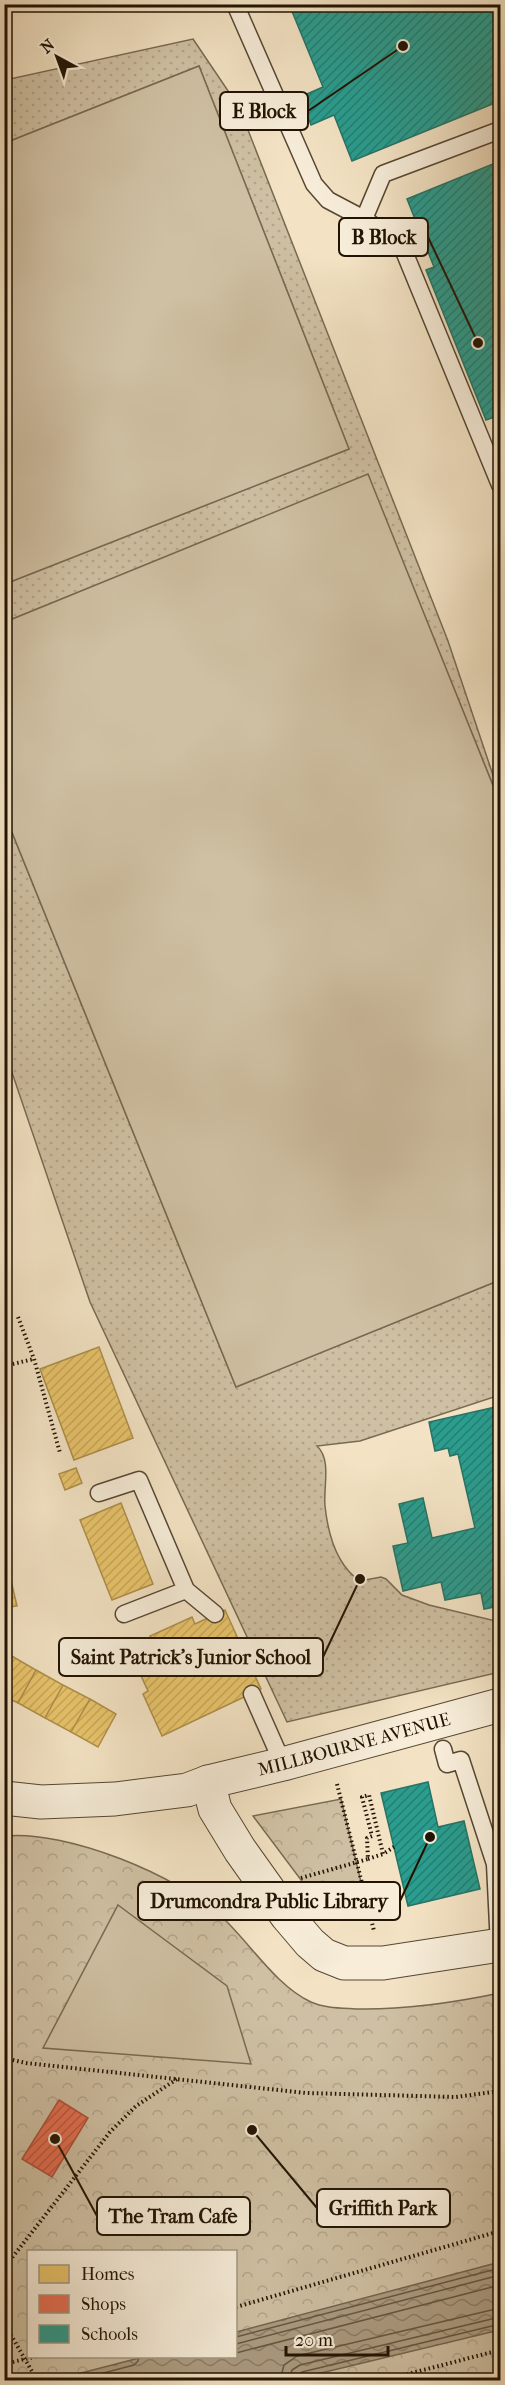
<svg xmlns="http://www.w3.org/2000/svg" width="505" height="2385" font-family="'IM FELL French Canon',serif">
<defs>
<pattern id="grass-dots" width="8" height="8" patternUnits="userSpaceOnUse" patternTransform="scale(1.5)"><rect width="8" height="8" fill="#cfc0a3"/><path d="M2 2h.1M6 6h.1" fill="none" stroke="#b1a48b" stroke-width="1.8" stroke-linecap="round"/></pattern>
<pattern id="park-crowns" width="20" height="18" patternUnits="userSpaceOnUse" patternTransform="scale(1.5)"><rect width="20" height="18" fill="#cfc0a3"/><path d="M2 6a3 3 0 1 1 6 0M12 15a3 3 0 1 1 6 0" fill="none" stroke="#b1a48b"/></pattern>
<pattern id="water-waves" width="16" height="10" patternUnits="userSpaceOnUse" patternTransform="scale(1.5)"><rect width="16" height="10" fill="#ac9c82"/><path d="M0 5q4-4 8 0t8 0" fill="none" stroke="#8c7e68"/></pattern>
<pattern id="homes-hatch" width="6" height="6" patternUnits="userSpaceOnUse" patternTransform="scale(1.5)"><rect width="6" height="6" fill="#e9c46a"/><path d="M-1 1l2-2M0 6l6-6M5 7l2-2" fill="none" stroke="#c8a85a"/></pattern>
<pattern id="shops-hatch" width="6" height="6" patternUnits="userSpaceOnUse" patternTransform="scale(1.5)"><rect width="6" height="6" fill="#e76f51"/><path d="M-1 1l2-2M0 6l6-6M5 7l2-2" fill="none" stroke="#bb5a41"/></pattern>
<pattern id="schools-hatch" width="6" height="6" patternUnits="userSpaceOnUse" patternTransform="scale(1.5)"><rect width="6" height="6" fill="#2a9d8f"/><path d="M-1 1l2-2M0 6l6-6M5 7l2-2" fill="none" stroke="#247f73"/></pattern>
</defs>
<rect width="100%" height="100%" fill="#f3e3c4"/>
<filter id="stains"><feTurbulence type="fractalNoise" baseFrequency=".00333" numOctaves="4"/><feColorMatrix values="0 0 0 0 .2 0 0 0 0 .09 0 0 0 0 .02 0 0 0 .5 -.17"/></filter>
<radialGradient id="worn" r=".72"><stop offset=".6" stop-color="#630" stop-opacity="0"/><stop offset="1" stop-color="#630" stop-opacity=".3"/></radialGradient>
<path fill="url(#grass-dots)" stroke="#786a53" stroke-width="1.5" d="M193,39L239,107L448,641L500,796V803L368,475L5,622V584L349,449L199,66L5,143V80Z
M5,815L236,1387L500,1280V1395L360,1441L317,1446C332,1460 323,1488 325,1506C328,1534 336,1565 360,1581L381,1577L386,1579L402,1595L429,1605L500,1622V1672L287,1722L90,1302L5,1052Z"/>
<path fill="url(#park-crowns)" stroke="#786a53" stroke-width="1.5" fill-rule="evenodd" d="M341,1799L368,1911L342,1919L322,1908L253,1816Z
M5,1836C67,1830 177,1875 222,1917C249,1942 277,1987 311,2002C324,2008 341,2008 356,2009C405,2010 452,2003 500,1993V2380H5ZM28,2252H236V2356H28Z"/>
<path fill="#cfc0a3" stroke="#786a53" stroke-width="1.5" d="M199,66L349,449L5,584V143Z
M368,474L500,803V1280L236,1387L5,815V622Z
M118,1905L227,1986L251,2064L43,2048Z"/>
<path fill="url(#water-waves)" stroke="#74654f" stroke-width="1.5" d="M500,2262V2330L292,2380H54L143,2357L236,2356V2332Z"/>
<path fill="url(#homes-hatch)" stroke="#ad8f4b" stroke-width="1.5" d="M99,1347L133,1438L74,1460L40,1369Z
M76,1468L82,1483L65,1490L59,1474Z
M121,1503L153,1584L112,1600L80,1520Z
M10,1576L17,1606L4,1608V1577Z
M225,1610L261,1689L162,1736L143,1694L148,1691L130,1652L153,1641L150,1636L192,1617L195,1624Z
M10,1655L36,1670L18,1703L4,1696V1665Z
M36,1670L63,1685L45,1718L18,1703Z
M63,1685L90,1699L71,1732L45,1718Z
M90,1699L116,1714L98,1747L71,1732Z"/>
<path fill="url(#shops-hatch)" stroke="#ac533a" stroke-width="1.5" d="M59,2100L88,2118L52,2177L22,2159Z"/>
<path fill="url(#schools-hatch)" stroke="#277465" stroke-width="1.5" d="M289,4H500V101L352,161L334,115L311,125L300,97L323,87Z
M500,161V417V415L486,420L426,270L434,267L407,199Z
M500,1406V1606L484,1609L481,1593L445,1600L441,1582L403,1591L393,1546L408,1543L399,1504L423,1498L432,1538L475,1528L458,1454L450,1456L448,1448L435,1451L429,1422Z
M428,1782L438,1827L464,1821L480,1889L408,1906L381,1793Z"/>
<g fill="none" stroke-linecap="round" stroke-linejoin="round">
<path stroke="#665842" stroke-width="1.5" d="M236,2337L500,2268
M236,2344L500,2275
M236,2353L500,2285
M77,2380L134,2365L138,2361L139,2356
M280,2380L284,2365L297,2356L500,2308
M289,2380L292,2370L300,2365L500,2317
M297,2380L298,2375L302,2372L500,2324"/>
<defs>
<path id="lane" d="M235,4L314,184L328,200L364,219L401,244L500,485
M364,219L383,174L500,130
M99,1493L139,1480L186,1590L215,1614
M124,1614L186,1590
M252,1694L283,1764
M443,1749L447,1764L461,1760L495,1864L499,1946"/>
<g id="street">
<path d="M208,1782L215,1809L240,1850L287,1916L310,1943L324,1955L344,1963H383L500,1945"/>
<path id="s1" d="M4,1798L41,1802L115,1799L187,1790L208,1782L283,1764L500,1705"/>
</g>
</defs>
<use href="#lane" stroke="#564733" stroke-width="19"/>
<use href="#street" stroke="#564733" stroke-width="35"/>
<path stroke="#211303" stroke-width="4" stroke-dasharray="1.5 3" stroke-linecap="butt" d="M18,1317L34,1359L60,1453
M4,1366L34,1359
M337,1784L374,1931
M368,1859L383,1854
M301,1878L368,1859L367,1838L372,1836L362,1797L369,1795L383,1854L394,1847
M4,2058L26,2063L306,2093L456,2097L500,2091
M4,2268L110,2132L136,2106L177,2079
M236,2307L500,2231
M4,2323L37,2380
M4,2364L38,2356
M385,2380L500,2350"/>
<use href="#lane" stroke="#f7edd9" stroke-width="16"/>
<use href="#street" stroke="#f7edd9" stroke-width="33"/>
</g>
<g text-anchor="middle" stroke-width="6" stroke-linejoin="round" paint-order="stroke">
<g font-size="18" fill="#211303" stroke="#f7edd9">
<text dy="6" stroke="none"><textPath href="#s1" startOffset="357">MILLBOURNE AVENUE</textPath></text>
</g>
</g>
<path fill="none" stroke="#211303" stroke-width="2" d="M403 46L308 111M478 343L428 237M360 1579L323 1657M430 1837L400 1901M252 2130L317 2208M55 2139L97 2216"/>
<g fill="#211303" stroke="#f7edd9" stroke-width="2">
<circle cx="403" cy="46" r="6"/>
<circle cx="478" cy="343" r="6"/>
<circle cx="360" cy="1579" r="6"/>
<circle cx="430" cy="1837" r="6"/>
<circle cx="252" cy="2130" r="6"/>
<circle cx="55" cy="2139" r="6"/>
</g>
<g fill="#f7edd9" stroke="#211303" stroke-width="2">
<rect x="220" y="92" width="88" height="38" rx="6"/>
<rect x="339" y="218" width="89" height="38" rx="6"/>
<rect x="59" y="1638" width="264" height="38" rx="6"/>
<rect x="138" y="1882" width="262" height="38" rx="6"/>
<rect x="317" y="2189" width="133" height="38" rx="6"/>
<rect x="97" y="2197" width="153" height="38" rx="6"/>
</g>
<g font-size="20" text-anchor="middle" font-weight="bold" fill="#211303">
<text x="264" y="118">E Block</text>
<text x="384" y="244">B Block</text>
<text x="191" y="1664">Saint Patrick's Junior School</text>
<text x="269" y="1908">Drumcondra Public Library</text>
<text x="383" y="2215">Griffith Park</text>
<text x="173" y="2223">The Tram Cafe</text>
</g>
<rect width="505" height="2385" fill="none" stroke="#f3e3c4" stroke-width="24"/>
<rect x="6" y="6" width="493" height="2373" fill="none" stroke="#211303" stroke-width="3"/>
<rect x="12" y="12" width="481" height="2361" fill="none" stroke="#211303" stroke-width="1.5"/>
<rect x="27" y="2250" width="210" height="108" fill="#f7edd9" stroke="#a19683" stroke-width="1.5"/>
<rect x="39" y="2265" width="30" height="18" fill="#e9c46a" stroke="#a19683" stroke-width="1.5"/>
<text x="81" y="2280" font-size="18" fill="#211303">Homes</text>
<rect x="39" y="2295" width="30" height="18" fill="#e76f51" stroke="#a19683" stroke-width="1.5"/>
<text x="81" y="2310" font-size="18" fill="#211303">Shops</text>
<rect x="39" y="2325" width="30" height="18" fill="#2a9d8f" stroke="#a19683" stroke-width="1.5"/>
<text x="81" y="2340" font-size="18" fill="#211303">Schools</text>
<g transform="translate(57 57) rotate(319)" stroke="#f7edd9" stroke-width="4.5" paint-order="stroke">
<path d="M0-4.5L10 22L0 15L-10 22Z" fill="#211303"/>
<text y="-9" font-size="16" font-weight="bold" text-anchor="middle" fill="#211303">N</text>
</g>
<path d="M286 2346v9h102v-9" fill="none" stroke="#211303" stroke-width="3"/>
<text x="295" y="2346" font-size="18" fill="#211303" stroke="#f7edd9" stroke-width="4.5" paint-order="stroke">20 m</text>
<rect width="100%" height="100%" filter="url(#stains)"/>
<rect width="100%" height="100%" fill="url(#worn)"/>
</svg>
